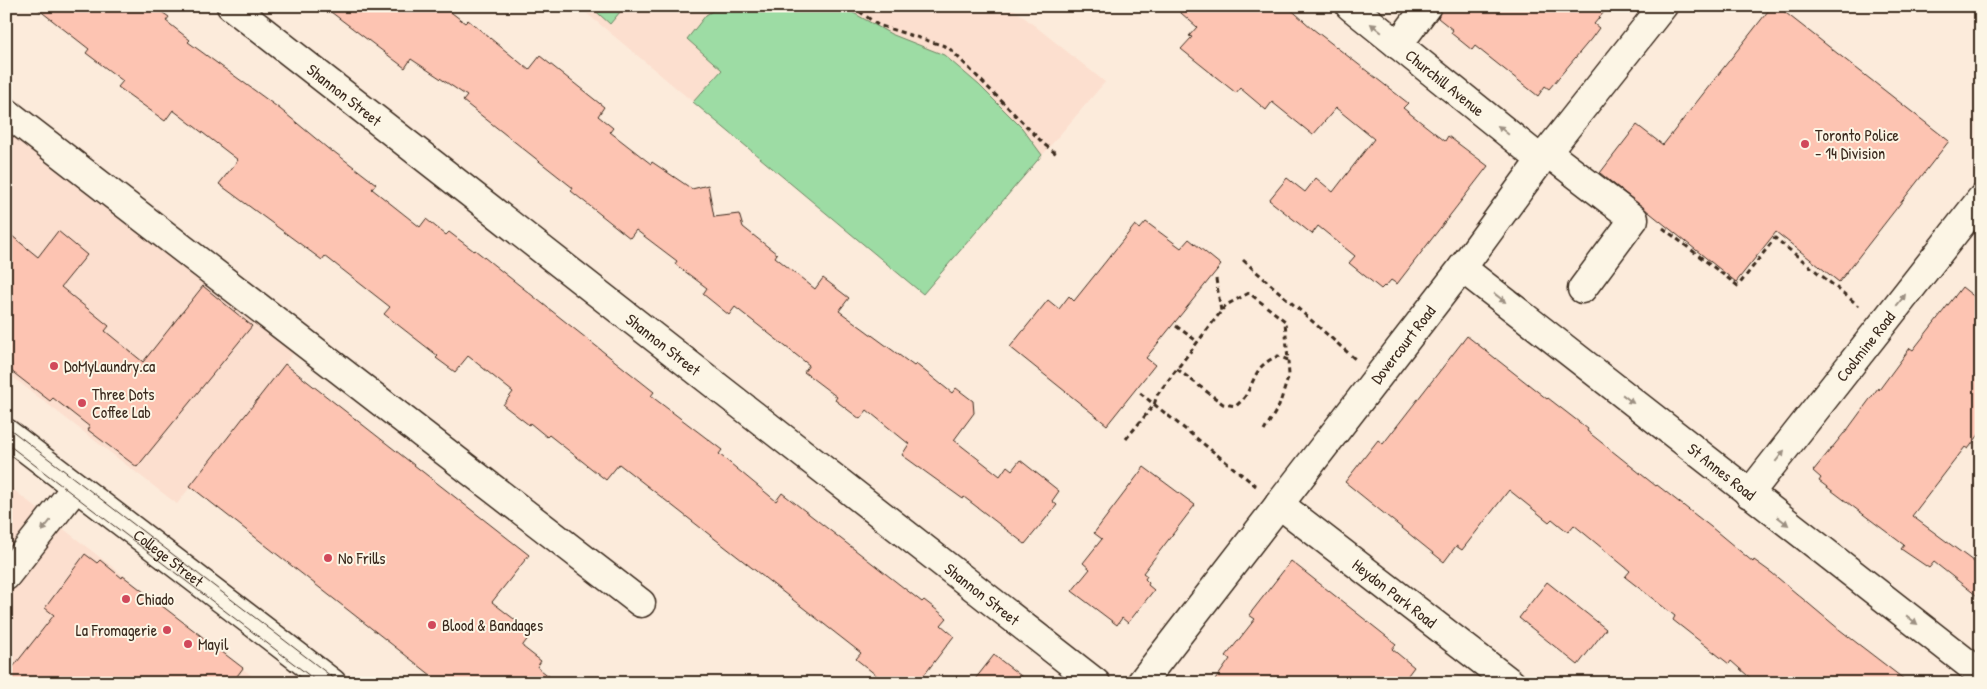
<svg xmlns="http://www.w3.org/2000/svg" width="1987" height="689" font-family="'Patrick Hand',sans-serif">
<rect width="100%" height="100%" fill="#fcebdb"/>
<filter id="ink" filterUnits="userSpaceOnUse"><feTurbulence type="fractalNoise" baseFrequency=".02" numOctaves="2"/><feDisplacementMap in="SourceGraphic" scale="10" xChannelSelector="R" yChannelSelector="G"/><feConvolveMatrix kernelMatrix="1 2 1 2 8 2 1 2 1" color-interpolation-filters="sRGB"/></filter>
<g filter="url(#ink)">
<path fill="#fcdfcf" d="M578,6H1010L1105,82L923,294Z
M6,125L295,351L177,504L6,372Z
M6,484L261,683H40L16,664L6,656Z"/>
<path fill="#9ddca4" stroke="#6c8361" d="M590,6H625L610,24Z
M720,6H841L891,34L944,55L979,85L1022,128L1042,155L923,294L693,102L722,70L687,39L706,15Z"/>
<path fill="#fdc4b2" stroke="#3b2a1e" d="M34,6H153L169,17L166,21L190,40L188,42L280,109L332,152L333,151L376,184L372,189L420,227L426,219L446,235L449,232L474,251L475,250L654,392L651,396L722,450L719,454L776,501L782,493L922,602L924,600L947,618L941,625L954,636L918,683H886L856,659L861,653L619,464L606,480L549,435L547,437L530,423L529,425L503,405L513,392L468,356L455,372L436,358L438,356L384,314L390,307L325,256L322,260L219,184L238,160L173,110L165,121L118,87L123,81L86,53L89,49Z
M323,6H443L465,23L468,20L529,70L540,56L604,107L598,116L613,128L610,132L651,164L652,162L692,189L708,185L714,217L739,214L743,227L777,254L775,257L815,289L823,278L849,298L839,311L914,366L916,364L952,393L956,388L973,401L974,413L954,440L1000,476L1007,466L1012,470L1020,460L1059,491L1052,501L1057,505L1025,544L964,497L963,499L902,455L909,444L867,410L860,419L835,400L837,397L804,372L809,365L735,307L729,315L703,294L707,288L675,264L677,261L636,230L630,238L571,191L573,188L463,101L467,96L411,59L405,68Z
M1173,6H1287L1313,29L1408,103L1403,108L1445,141L1448,136L1488,166L1397,284L1391,280L1385,287L1384,286L1381,289L1349,263L1355,256L1318,226L1312,234L1269,200L1287,178L1305,192L1316,178L1333,192L1374,139L1336,108L1313,135L1272,102L1266,110L1240,88L1236,93L1181,49L1192,37L1189,36L1197,27Z
M1442,6H1609L1594,24L1599,28L1591,39L1549,89L1545,86L1538,96L1475,46L1472,50L1451,33L1453,30L1438,18Z
M1772,6H1777L1949,141L1839,282L1776,232L1736,282L1600,173L1637,125L1663,145Z
M1146,222L1181,248L1189,239L1221,265L1146,358L1155,365L1107,425L1010,347L1048,300L1059,309L1069,296L1074,301L1135,225L1140,229Z
M6,231L38,257L58,231L87,255L61,287L109,326L105,331L143,362L203,286L252,326L137,467L88,430L90,427L53,398L50,401L6,367Z
M1962,287L1981,302V432L1968,449L1965,447L1912,516L1981,567V599L1934,562L1929,568L1901,549L1904,545L1819,481L1821,478L1813,471L1844,433H1845L1878,388L1879,390L1910,348L1913,350Z
M1467,336L1547,399L1548,398L1588,429L1587,431L1656,486L1657,485L1711,527L1753,562L1754,560L1772,573L1840,630L1909,683H1756L1731,661L1729,664L1673,620L1675,616L1625,577L1630,571L1574,525L1568,532L1552,519L1549,522L1509,490L1462,550L1456,546L1444,562L1345,482L1378,440L1383,444Z
M285,364L529,555L492,602L532,633L523,645V647L541,661L537,667L558,683H441L190,486Z
M1144,467L1195,505L1143,573L1147,576L1145,579L1149,583L1148,585L1154,590L1128,623L1122,618L1117,625L1072,591L1090,569L1083,563L1102,539L1094,533Z
M85,554L97,563L100,560L122,578L123,576L243,668L232,683H6V676L54,615L45,608Z
M1291,561L1396,644L1392,649L1414,667L1402,683H1213L1230,659L1226,656L1255,619L1249,615Z
M1547,582L1606,629L1578,665L1519,618Z
M994,655L1030,683H972Z"/>
<g fill="none" stroke-linecap="round" stroke-linejoin="round">
<defs>
<g id="minor">
<path id="s1" d="M231,6L1096,683"/>
<path id="s2" d="M1350,6L1541,160"/>
<path d="M1398,45L1427,6"/>
<path d="M6,112L641,603"/>
<path d="M1548,153L1634,219L1582,289"/>
<path id="s3" d="M1462,268L1981,674"/>
<path id="s4" d="M1749,494L1981,199"/>
<path id="s5" d="M1279,504L1511,683"/>
<path d="M6,576L76,487"/>
<path id="s6" d="M1141,683L1462,268L1541,160L1663,6"/>
</g>
<g id="major">
<path id="s7" d="M6,433L332,683"/>
</g>
</defs>
<use href="#minor" stroke="#3b2a1e" stroke-width="31"/>
<use href="#major" stroke="#3b2a1e" stroke-width="31"/>
<path stroke="#3b2a1e" stroke-width="3" stroke-dasharray="5 4" stroke-linecap="butt" d="M852,6L878,25L948,47L1045,145L1058,155
M1663,228L1738,286L1775,238L1859,306
M1243,260L1355,359
M1216,279L1221,311
M1176,326L1198,342
M1177,369L1223,404L1236,406C1240,402 1245,398 1247,393C1257,375 1256,365 1278,356L1288,360
M1140,393L1256,486
M1126,439L1154,405L1157,395L1226,305L1249,293L1285,321L1289,375L1279,406L1264,431"/>
<use href="#minor" stroke="#fcf5e5" stroke-width="28"/>
<use href="#major" stroke="#fcf5e5" stroke-width="28"/>
<path stroke="#3b2a1e" stroke-width="1" d="M6,426L340,683
M6,443L319,683"/>
</g>
<defs><path id="oneway-solid" d="M-6-.8H1V-3.2L6.5 0L1 3.2V.8H-6Z" transform="scale(1.25)"/></defs>
<g fill="#9c9082">
<use href="#oneway-solid" transform="translate(1376 28) rotate(-141)"/>
<use href="#oneway-solid" transform="translate(1503 130) rotate(-141)"/>
<use href="#oneway-solid" transform="translate(1500 298) rotate(38)"/>
<use href="#oneway-solid" transform="translate(1901 300) rotate(-52)"/>
<use href="#oneway-solid" transform="translate(1628 399) rotate(38)"/>
<use href="#oneway-solid" transform="translate(1780 456) rotate(-52)"/>
<use href="#oneway-solid" transform="translate(1783 521) rotate(38)"/>
<use href="#oneway-solid" transform="translate(46 526) rotate(129)"/>
<use href="#oneway-solid" transform="translate(1912 620) rotate(38)"/>
</g>
</g>
<g fill="#d1495b" stroke="#fcf5e5" stroke-width="2">
<circle cx="1805" cy="144" r="5"/>
<circle cx="54" cy="366" r="5"/>
<circle cx="82" cy="403" r="5"/>
<circle cx="328" cy="558" r="5"/>
<circle cx="126" cy="599" r="5"/>
<circle cx="432" cy="625" r="5"/>
<circle cx="167" cy="630" r="5"/>
<circle cx="188" cy="644" r="5"/>
</g>
<g text-anchor="middle" stroke-width="4" stroke-linejoin="round" paint-order="stroke">
<g font-size="16" fill="#3b2a1e" stroke="#fcf5e5">
<text dy="6" stroke="none"><textPath href="#s2" startOffset="122">Churchill Avenue</textPath></text>
<text dy="6" stroke="none"><textPath href="#s1" startOffset="144">Shannon Street</textPath></text>
<text dy="6" stroke="none"><textPath href="#s1" startOffset="549">Shannon Street</textPath></text>
<text dy="6" stroke="none"><textPath href="#s6" startOffset="428">Dovercourt Road</textPath></text>
<text dy="6" stroke="none"><textPath href="#s4" startOffset="188">Coolmine Road</textPath></text>
<text dy="6" stroke="none"><textPath href="#s3" startOffset="330">St Annes Road</textPath></text>
<text dy="6" stroke="none"><textPath href="#s7" startOffset="205">College Street</textPath></text>
<text dy="6" stroke="none"><textPath href="#s5" startOffset="146">Heydon Park Road</textPath></text>
<text dy="6" stroke="none"><textPath href="#s1" startOffset="954">Shannon Street</textPath></text>
</g>
<g font-size="16" fill="#3b2a1e" stroke="#fcf5e5" text-anchor="start">
<text x="1815" y="141">Toronto Police<tspan x="1815" dy="18">- 14 Division</tspan></text>
<text x="64" y="372">DoMyLaundry.ca</text>
<text x="92" y="400">Three Dots<tspan x="92" dy="18">Coffee Lab</tspan></text>
<text x="338" y="564">No Frills</text>
<text x="136" y="605">Chiado</text>
<text x="442" y="631">Blood &amp; Bandages</text>
<text x="157" y="636" text-anchor="end">La Fromagerie</text>
<text x="198" y="650">Mayil</text>
</g>
</g>
<rect width="1987" height="689" fill="none" stroke="#fcf5e5" stroke-width="25"/>
<rect x="12" y="12" width="1962" height="664" fill="none" stroke="#3b2a1e" stroke-width="2" filter="url(#ink)"/>
</svg>
